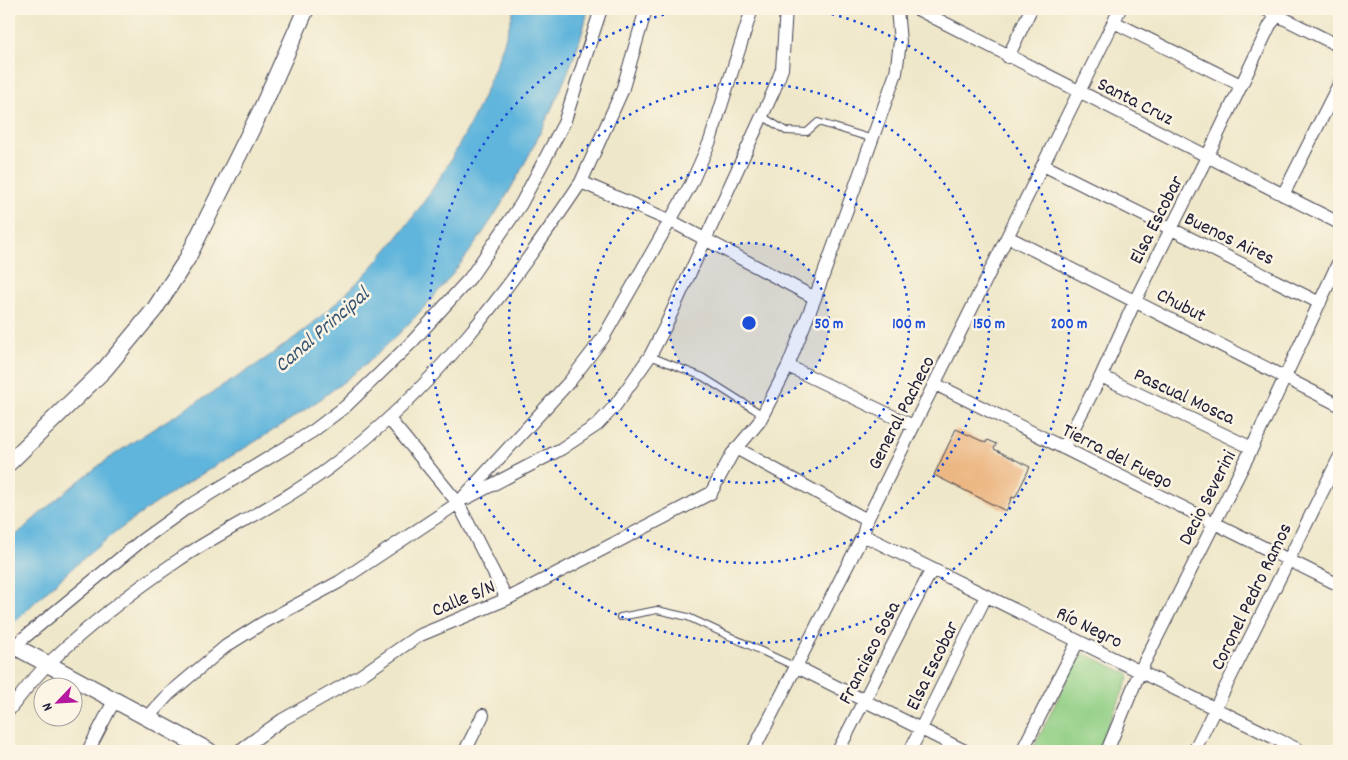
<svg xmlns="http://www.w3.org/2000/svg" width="1348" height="760" font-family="Dekko,sans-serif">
<rect width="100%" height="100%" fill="#fcf5e5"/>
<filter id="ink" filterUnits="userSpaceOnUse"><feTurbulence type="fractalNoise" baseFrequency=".02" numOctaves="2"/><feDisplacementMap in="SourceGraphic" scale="10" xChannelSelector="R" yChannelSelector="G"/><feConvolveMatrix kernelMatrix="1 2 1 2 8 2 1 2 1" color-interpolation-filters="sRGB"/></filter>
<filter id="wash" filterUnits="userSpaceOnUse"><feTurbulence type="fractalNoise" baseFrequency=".0096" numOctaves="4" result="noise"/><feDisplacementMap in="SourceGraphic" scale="20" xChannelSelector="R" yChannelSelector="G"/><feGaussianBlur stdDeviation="1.12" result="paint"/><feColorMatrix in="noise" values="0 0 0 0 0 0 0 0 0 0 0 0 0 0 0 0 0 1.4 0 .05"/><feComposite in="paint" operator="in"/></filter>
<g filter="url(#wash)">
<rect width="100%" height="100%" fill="#efe7c9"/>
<path fill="#91cf85" stroke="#5a7860" d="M1081,652L1130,675L1097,751H1032Z"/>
<path fill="#60b5dc" stroke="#416c8c" d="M514,9H588C580,51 556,100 537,139C492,232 428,316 346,380C275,436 192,474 120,529C81,559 43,593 9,628V542C46,507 87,472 130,444C181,410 236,381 286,344C396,264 479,140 514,9Z"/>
<g id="blocks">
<path fill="#ecb783" d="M956,429L986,443L987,440L996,444L994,449L1030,467L1015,498L1012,497L1006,511L934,475Z"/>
</g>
</g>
<g filter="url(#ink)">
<use href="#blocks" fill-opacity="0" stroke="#414050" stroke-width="1"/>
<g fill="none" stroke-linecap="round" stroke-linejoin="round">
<defs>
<path id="service" d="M762,116L786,131L807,132L818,122L873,139
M650,356L703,377L763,415
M620,617L657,610L688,617L796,667"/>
<path id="minor" d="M917,9L1339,223
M1265,9L1339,46
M1114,22L1241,85
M1008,57L1031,9
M1043,165L1320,303
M581,182L622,91L646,9
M1283,195L1339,84
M1008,237L1339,405
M788,366L913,426
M1101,376L1252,448
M935,384L1339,585
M390,420L458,503L507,599
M736,448L867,520
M1063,448L1101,376L1135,301L1207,157L1270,25L1283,9
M467,498L561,449L597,425L615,406L650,356L665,327L774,90L782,69L786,9
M863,535L1301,751
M14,646L141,541L188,507L313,431L346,406L412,342L470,278L521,204L564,123L601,9
M797,667L965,751
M9,710C22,694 35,676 50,662C89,625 133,591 177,561C226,528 281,504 329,468C435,389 508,291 581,182L671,221L815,298
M148,717L169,694L226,646L261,624L339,582L458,503L570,381L603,338L691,184L710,141L752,9
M88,751L115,699
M239,751L282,720L360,676L418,636L507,599L711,493L732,454L759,422L788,366L815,298L896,73L900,42L897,9
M465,751L483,715
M753,751L863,535L867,520L1120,9
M838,751L932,569
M910,751L986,596
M1022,751L1078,641
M1107,751L1140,671L1252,448L1339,261
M1194,751L1339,458"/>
<path id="tertiary" d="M9,463L105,369L154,310L187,259L262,108L306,9
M9,651L14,646L209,751"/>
</defs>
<use href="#service" stroke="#414050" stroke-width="8"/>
<use href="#minor" stroke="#414050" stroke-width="14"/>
<use href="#tertiary" stroke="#414050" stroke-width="18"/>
<use href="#service" stroke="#fff" stroke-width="6"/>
<use href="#minor" stroke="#fff" stroke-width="12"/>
<use href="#tertiary" stroke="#fff" stroke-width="16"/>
</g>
</g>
<circle cx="749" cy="323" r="80" fill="#1d4ed8" fill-opacity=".12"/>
<g fill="none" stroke="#1d4ed8" stroke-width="2.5" stroke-dasharray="2.5 5">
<circle cx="749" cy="323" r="80"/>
<circle cx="749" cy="323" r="160"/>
<circle cx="749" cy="323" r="240"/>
<path d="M810 9A320 320 0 1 1 688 9"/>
</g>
<g text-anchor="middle" stroke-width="5" stroke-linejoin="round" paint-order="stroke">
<g font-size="20" fill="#22223b" stroke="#fcf5e5">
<text transform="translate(1136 100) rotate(27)" y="7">Santa Cruz</text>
<text transform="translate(1155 219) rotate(-63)" y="7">Elsa Escobar</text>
<text transform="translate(1230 237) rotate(26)" y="7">Buenos Aires</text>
<text transform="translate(1182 304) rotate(27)" y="7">Chubut</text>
<text transform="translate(1185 395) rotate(25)" y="7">Pascual Mosca</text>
<text transform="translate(900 412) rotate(-63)" y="7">General Pacheco</text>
<text transform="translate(1118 455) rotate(27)" y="7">Tierra del Fuego</text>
<text transform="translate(1206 497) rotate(-63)" y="7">Decio Severini</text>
<text transform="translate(1250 596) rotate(-64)" y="7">Coronel Pedro Ramos</text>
<text transform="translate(463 597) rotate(-23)" y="7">Calle S/N</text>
<text transform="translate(1090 626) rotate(26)" y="7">Río Negro</text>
<text transform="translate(868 652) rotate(-63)" y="7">Francisco Sosa</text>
<text transform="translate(931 665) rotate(-64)" y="7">Elsa Escobar</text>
</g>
<g font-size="21" font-style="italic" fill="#385573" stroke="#fcf5e5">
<text transform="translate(321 329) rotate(-41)" y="7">Canal Principal</text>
</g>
</g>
<circle cx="749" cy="323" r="8" fill="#1d4ed8" stroke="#fcf5e5" stroke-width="2.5"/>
<g font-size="15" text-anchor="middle" font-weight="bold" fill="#1d4ed8" stroke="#fcf5e5" stroke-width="5" stroke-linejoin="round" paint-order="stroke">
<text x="829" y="328">50 m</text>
<text x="909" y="328">100 m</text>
<text x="989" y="328">150 m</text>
<text x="1069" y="328">200 m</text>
</g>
<rect width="1348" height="760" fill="none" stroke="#fcf5e5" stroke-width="30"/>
<g transform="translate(58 702) rotate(245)"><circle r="24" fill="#fcf5e5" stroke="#a5a1a1"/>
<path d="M0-4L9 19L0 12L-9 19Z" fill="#b5179e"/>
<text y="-8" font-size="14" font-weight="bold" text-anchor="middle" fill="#22223b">N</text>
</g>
</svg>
